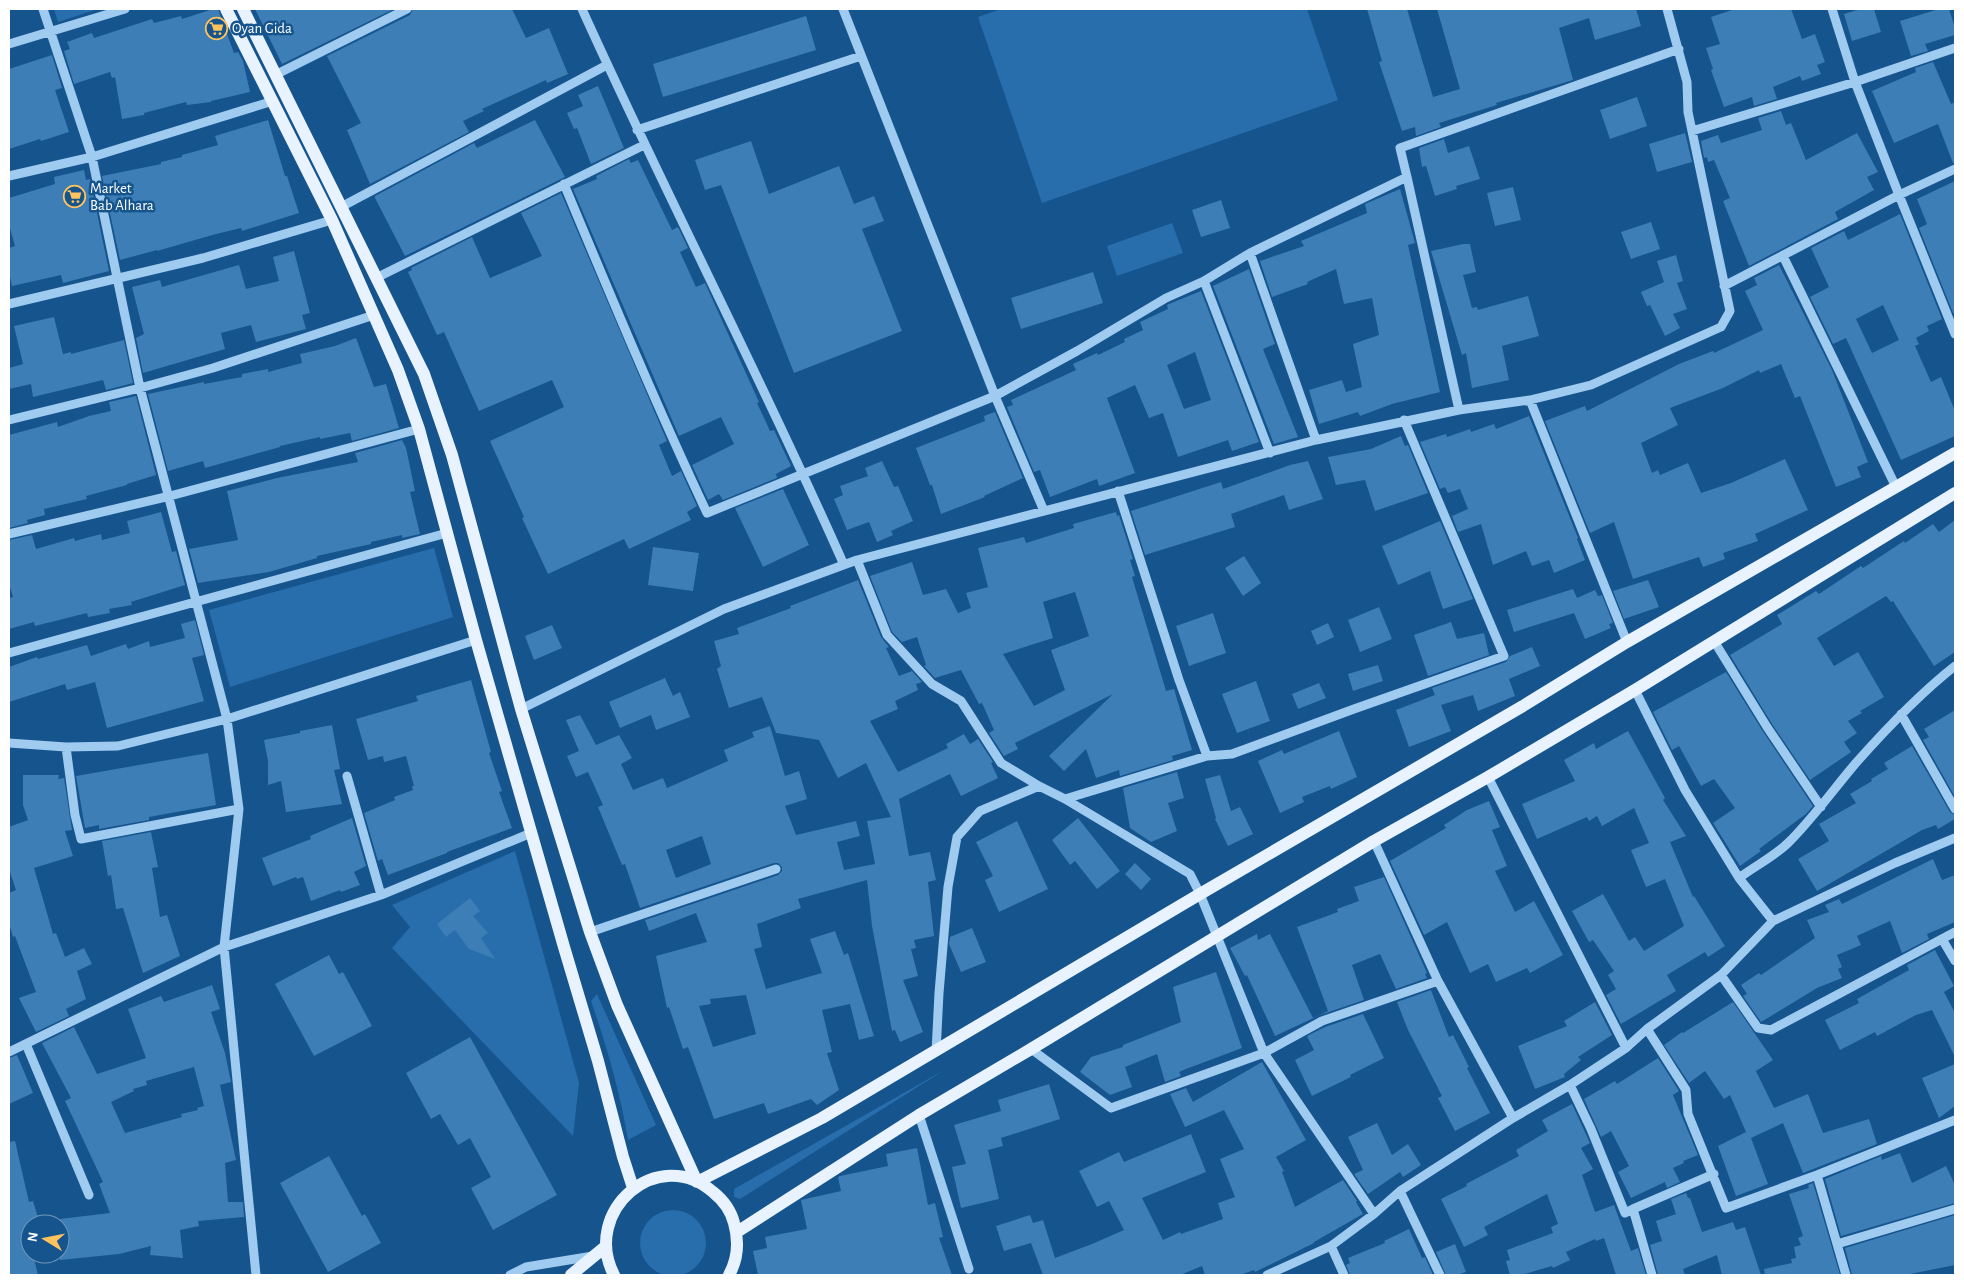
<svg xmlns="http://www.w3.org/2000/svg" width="1964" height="1284" font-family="'Alegreya Sans',sans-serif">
<rect width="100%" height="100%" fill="#15548d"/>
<path fill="#286eac" d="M54,9H98L58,22Z
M1001,9H1307L1338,100L1042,203L978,17Z
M1172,223L1183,253L1117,276L1107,246Z
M434,548L453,617L230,687L209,610Z
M515,851L579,1083L573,1136L392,948L410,927L392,905Z
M597,994L656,1125L628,1140C620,1092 607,1047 591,1001Z
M946,1069L740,1199L734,1197V1189Z
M640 1243a33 33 0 1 1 66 0a33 33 0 1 1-66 0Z"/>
<path fill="#3d7eb6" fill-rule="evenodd" d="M213,9H218L234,53L238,52L243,61L250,92L211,101V102L187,105L186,102L144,113V115L122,119L115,77L112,78L110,72L74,84L64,51L70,49L67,42L92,33L94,38L152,19L154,23L181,16L182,19Z
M255,9H394L282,64Z
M413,9H512L526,38L549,28L568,74L547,83L546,80L482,109L484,111L463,121L469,132L370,184L347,130L361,123L327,56L410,15Z
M1367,9H1407L1433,97L1460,89L1437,9H1636L1641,26L1595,40L1589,18L1559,28L1573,80L1496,103L1497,105L1439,123L1441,127L1416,136L1415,127L1402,131L1379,62L1382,61Z
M1735,9H1791L1802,39L1815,34L1825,62L1817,65L1821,74L1802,81L1800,76L1773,87L1777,99L1754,106L1752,97L1724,107L1711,70L1713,69L1706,48L1720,44L1711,17Z
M1861,9H1874L1881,32L1852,41L1844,14Z
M1939,9H1949L1955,28V35L1925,44L1928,51L1911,56L1900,21Z
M806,16L816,50L663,97L653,64Z
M52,55L62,88L55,90L69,132L41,141L40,139L9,149V69Z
M1933,62L1951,104L1955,102V163H1953L1938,124L1894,143L1872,91L1916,72L1915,68Z
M598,86L624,148L591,164L577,128L574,129L567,113L583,106L578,95Z
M1637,97L1647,126L1610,139L1600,110Z
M1781,111L1786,125L1791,123L1806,160L1857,133L1878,172L1867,177L1874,190L1835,212L1838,219L1749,266L1723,201L1730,198L1714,160L1708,162L1707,157L1704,158L1701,141L1718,135L1721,143L1762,130L1758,118Z
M268,120L285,176H287L299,213L242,231L241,228L216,234L157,251V250L120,260L102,176L161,164V162L182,157V155L218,145L215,136Z
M535,120L565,177L405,256L375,198V196L474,143L477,148Z
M1685,133L1692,162L1657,172L1649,144Z
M1444,139L1448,153L1469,146L1480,179L1456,186L1457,189L1435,196L1426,166L1422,167L1419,148Z
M751,141L769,194L839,166L854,204L874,196L884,221L862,229L902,331L794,373L721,185L705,190L695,160Z
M629,159L631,163L638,160L672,230L678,227L688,248L680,252L696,287L705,283L759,402L757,403L770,431L774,430L791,466L776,474L777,478L723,500L719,494L708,500L692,465L734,444L721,417L679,436L573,189L597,179L596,176Z
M84,170L86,180L90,179L109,271L63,283L61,275L12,286L9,272V248L15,246L9,225V198L55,184L54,177Z
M1955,181V313H1953L1919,228L1927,224L1917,199Z
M1513,187L1521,220L1495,226L1487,193Z
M1400,189L1415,243L1408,245L1440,392L1392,404L1360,416L1358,412L1319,424L1309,390L1342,380L1346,392L1362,387L1353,344L1379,335L1372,298L1344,304L1336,269L1307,282L1308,284L1272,297L1260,261L1304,246L1301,241L1367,213L1365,204Z
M561,193L667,441L659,445L672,476L681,471L697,506L687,512L691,520L629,549L624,539L548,574L522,518L524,517L490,441L564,407L552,380L479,411L444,332L437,335L408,272L412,270L411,268L472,237L490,278L542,256L521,213Z
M1221,200L1230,228L1201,237L1192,210Z
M1900,214L1942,319L1927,326L1929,331L1916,338L1919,344L1915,346L1931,382L1941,377L1955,411V436L1901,460L1846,338L1833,344L1810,297L1829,287L1811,248L1844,231L1848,240ZM1883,305L1899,340L1872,353L1856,319Z
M1651,222L1660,249L1631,259L1621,232Z
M1463,244H1470L1476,272L1463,275L1472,308L1477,307L1478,310L1528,296L1539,336L1502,346L1509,380L1472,388L1466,353L1462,355L1431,251Z
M294,251L310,313L302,315L306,329L256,342L251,325L221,333L225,349L143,373L136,338L144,334L132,287L160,280L162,287L239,265L246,289L279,281L273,257Z
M1676,255L1683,281L1677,283L1687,309L1673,314L1680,328L1665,336L1650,305L1647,306L1641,292L1664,282L1657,261Z
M1779,265L1832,370L1868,462L1857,467L1861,477L1836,487L1800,396L1795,398L1781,364L1760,373L1759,370L1723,388L1670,408L1678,425L1641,443L1652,473L1658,470L1660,475L1688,463L1701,493L1731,483L1785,459L1808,510L1755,534L1758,541L1723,553L1725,559L1703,567L1699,557L1633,579L1614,522L1590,533L1545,421L1585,406L1587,411L1679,364L1713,351L1714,353L1763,330L1745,291L1757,285L1754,278Z
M1249,269L1275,344L1263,349L1298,437L1274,444L1213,286Z
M1093,272L1103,303L1021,329L1011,298Z
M1201,291L1259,442L1232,451L1228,440L1178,457L1163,413L1149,418L1135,385L1107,398L1135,473L1099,486L1097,479L1050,497L1040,470L1034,472L1007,407L1013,405L1011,400L1076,370L1073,364L1097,353L1098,355L1125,342L1124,339L1143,330L1140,322L1168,309L1167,305L1169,304ZM1195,352L1211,400L1184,409L1167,365Z
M54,317L63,354L71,352V354L124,340L133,383L106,390L103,380L33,397L31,384L9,389V368L23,364L14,326Z
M356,338L374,387L386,384L399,428L352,441L350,433L320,439V437L280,446V447L205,468L203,461L168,471L148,394L204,382V384L242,377V374L268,369V372L302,363L300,354L335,346Z
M136,396L156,475L127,484V485L86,496L87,499L44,509L45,515L27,520L28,523L9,528V435L57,422L58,427L89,416L111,411L109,402Z
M995,412L1023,478L984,496L985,497L941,514L932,485H930L916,448L985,421L984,416Z
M1529,416L1578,538L1577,539L1585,560L1554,573L1549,560L1532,566L1526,551L1493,565L1481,524L1458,532L1452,516L1468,509L1460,489L1448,493L1445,487L1440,489L1420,442L1446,434L1447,437L1470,429L1471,432L1494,424L1496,429Z
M1401,436L1405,446L1408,445L1428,493L1375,511L1365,480L1336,485L1328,457L1371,449Z
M402,440L406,448L415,491L410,492L420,534L402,538V535L371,542V544L317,556V558L269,572L198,583L189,549L238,540L227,491L277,478L358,462L355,453Z
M882,461L894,487L898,486L913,521L891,531L893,535L877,542L869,522L847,530L834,499L843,495L840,486L868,476L865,468Z
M1308,461L1323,499L1289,510L1284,495L1231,514L1235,527L1145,555L1131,511L1221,482L1223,489L1290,465Z
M783,489L809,545L763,567L735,508Z
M161,512L172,552L176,551L185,585L131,602L132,605L109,609L110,613L88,617L87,613L35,626L34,622L9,629V598L13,597L9,584V540L32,535L36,549L74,538L75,541L101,534L102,540L130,533L127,521Z
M1116,512L1117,516L1119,515L1133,559L1130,560L1135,576L1132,577L1166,691L1174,689L1192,750L1172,756L1173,760L1120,776L1119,770L1096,778L1086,749L1064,771L1049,756L1113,694L1015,743L1018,749L1004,756L989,733L994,730L982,703L979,704L961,670L935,678L924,666L926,665L917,637L902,642L892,632L870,576L912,562L923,595L946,589L958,613L971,608L966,593L988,587L978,548L1024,537L1026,543L1074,528L1073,524ZM1075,592L1089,636L1051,650L1065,690L1034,706L1003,654L1053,638L1043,602Z
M1955,520V652L1934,666L1893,601L1891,602L1886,596L1817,638L1834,666L1858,652L1884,697L1860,711L1862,713L1848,721L1857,733L1844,742L1851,752L1810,780L1772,724L1730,655L1782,624L1777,615L1816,591L1819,594L1861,566L1863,568L1904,541L1905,543L1933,524L1939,532Z
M1440,521L1473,599L1443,609L1430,571L1398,585L1382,546Z
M653,547L699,553L693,591L648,585Z
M1244,556L1261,583L1243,596L1225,568Z
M858,580L881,637L889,647L886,648L899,676L912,671L922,682L916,684L918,690L895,701L898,709L870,721L898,772L948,748L946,744L964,734L970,744L978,739L993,762L991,763L998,778L961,796L950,774L899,799L909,856L930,852L936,880L928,882L934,936L914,940L916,948L911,949L918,976L903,980L923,1032L900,1042L895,1030L892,1031L872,926L867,880L798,899L801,908L757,924L762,947L754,949L766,989L822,973L810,939L835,931L844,955L848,953L874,1036L859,1040L850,1004L822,1010L832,1052L827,1053L839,1090L817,1105L811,1099L768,1114L764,1103L714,1119L688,1047L683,1049L669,1007L667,1008L656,956L707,942L696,913L649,931L645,920L778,875L782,871V867L778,863H774L640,908L625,864L622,865L598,807L603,805L588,772L576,777L567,756L579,751L566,720L580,715L596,745L619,735L632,758L621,764L633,790L663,778L667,788L728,761L724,750L754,737L752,732L770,726L785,776L799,771L807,799L785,806L796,835L856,821L860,836L837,842L844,870L875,864L867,821L891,817L866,763L838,778L819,740L776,733L762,697L729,708L717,669L721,666L714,641L739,634L737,628L791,608L790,606ZM702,836L711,864L676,878L666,850ZM746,995L756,1034L713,1047L699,1006L711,1004L710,999Z
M1648,580L1659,607L1624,619L1613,591Z
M1573,589L1577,598L1595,590L1598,596L1602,595L1613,623L1609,624L1611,628L1585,639L1574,613L1514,632L1507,610Z
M1379,607L1392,639L1360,652L1348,620Z
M1213,613L1226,653L1189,666L1176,626Z
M195,620L204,655L192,658L204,701L107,728L95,682L67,690L65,684L9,702V667L37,657L38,659L87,645L91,656L126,644L128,649L149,641L150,647L185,638L181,624Z
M1451,622L1457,639L1484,633L1489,655L1428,676L1414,635Z
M1328,623L1334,637L1317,645L1311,631Z
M552,625L562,648L534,660L525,636Z
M1532,647L1540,666L1509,679L1515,696L1478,711L1473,695L1441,705L1451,731L1409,747L1396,710L1435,695L1432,688L1506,662L1510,656Z
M1378,665L1383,681L1353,691L1348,674Z
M1726,672L1762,730L1813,806L1806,814L1759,849L1761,851L1740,866L1713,823L1735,808L1714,779L1701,786L1679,746L1672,750L1653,712Z
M665,678L673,696L680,692L690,717L656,730L651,715L620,728L609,702Z
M471,680L491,752L489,753L502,791L499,792L512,828L447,852V853L388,875L382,859L378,861L364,813L395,800L394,797L413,790L412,786H414L406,756L384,762L383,756L368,760L356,719L418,701L416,696Z
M1256,681L1270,721L1237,733L1222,694Z
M1319,683L1326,698L1298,709L1292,694Z
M1955,710V797L1923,740L1929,737L1924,729Z
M332,725L340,769L334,770L342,804L286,812L281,781L268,785V761L264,740L300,733V731Z
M1339,731L1357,777L1331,789L1330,786L1302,797L1304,802L1280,813L1258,761L1282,750L1284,754Z
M1628,731L1665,798L1663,800L1686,836L1670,842L1693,897L1694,896L1725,946L1708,957L1705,952L1667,975L1676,991L1621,1024L1606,995L1616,989L1608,975L1614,971L1593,940L1589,942L1572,911L1603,894L1629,941L1635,937L1644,951L1684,926L1665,879L1646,887L1631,850L1649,843L1634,808L1602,826L1597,816L1589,821L1587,817L1537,839L1522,804L1575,781L1564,760L1594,743L1596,749Z
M1912,746L1950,812L1955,815V819L1938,829L1936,825L1922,830L1817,891L1798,859L1829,841L1819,824L1856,803L1850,794L1872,781L1871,779L1888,769L1884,763Z
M208,753L216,805L149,817V820L99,829V825L85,828L76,776Z
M1177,772L1184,798L1168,803L1177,831L1151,842L1130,828L1123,788Z
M23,775H59L58,779L64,778L72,830L65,831L73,856L34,868L53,934L56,933L65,957L84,948L92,964L77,971L86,999L66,1009L69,1016L36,1032L19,998L36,992L15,936L13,937L9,923V893L16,890L9,869V827L28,820L23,805Z
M1220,775L1231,811L1240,807L1253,834L1228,846L1215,819L1216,818L1205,779Z
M1489,801L1500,827L1492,830L1507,866L1495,871L1515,912L1534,901L1563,955L1530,973L1527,968L1496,982L1488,964L1470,973L1447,922L1424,935L1390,861L1446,828L1444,825L1467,810Z
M352,818L366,866L354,872L360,885L341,892L340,890L311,901L303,877L297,879L296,877L273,886L262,858L311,839L310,836Z
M1078,818L1120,871L1097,889L1075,861L1070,865L1052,840Z
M1017,821L1048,889L999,912L985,880L993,876L976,842Z
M151,832L158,867L152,868L160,917L167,915L180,956L143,973L123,908L116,909L111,875L108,876L102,841Z
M1933,859L1942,880L1955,875V922L1927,934L1929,939L1902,953L1890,921L1859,935L1857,936L1861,945L1837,955L1842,967L1838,969L1842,978L1817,988L1761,1022L1743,996L1747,994L1741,985L1759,973L1761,975L1815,938L1807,920L1829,912L1825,905L1839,899L1842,904Z
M1135,863L1151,879L1141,890L1125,874Z
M1384,877L1427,973L1425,974L1427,978L1396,989L1380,954L1352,965L1364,1000L1320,1015L1275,1036L1247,975L1245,976L1230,948L1257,934L1258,940L1270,934L1313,1018L1328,1011L1297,927L1338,912L1337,909L1359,901L1354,887Z
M470,898L480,911L473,916L488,933L481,938L495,959L469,949L455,930L446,937L437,924Z
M972,928L986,962L961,972L949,944L950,937Z
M1935,950L1954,986L1944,992L1955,1013V1057L1932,1010L1916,1015L1877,1036L1875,1032L1840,1050L1825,1020L1859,1003L1857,999L1909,970L1907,965Z
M329,955L339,974L343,972L372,1026L314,1056L275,984Z
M1216,972L1242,1048L1186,1069L1179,1072L1181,1076L1165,1082L1157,1054L1125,1067L1132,1087L1110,1095L1080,1072L1091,1057L1123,1047V1045L1181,1022L1173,987Z
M212,985L220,1009L211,1012L225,1053L231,1082L220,1085L236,1160L225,1163L228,1202H243L244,1217L198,1221L199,1226L180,1230L183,1258L150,1255L151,1246L119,1254L60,1260V1219L110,1213L99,1184L103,1182L65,1101L71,1098L42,1043L74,1027L97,1074L146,1058L128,1009L161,996L164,1002ZM194,1067L204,1106L197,1108L198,1110L181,1114L182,1117L125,1133L111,1102L134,1091L133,1089L147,1085L146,1081Z
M1431,990L1449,1037L1453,1035L1469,1067L1467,1068L1490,1113L1455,1131L1438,1098L1442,1096L1408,1030L1397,1002Z
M1595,1002L1612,1035L1578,1057L1581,1060L1564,1074L1565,1077L1535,1089L1518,1046L1567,1026L1564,1021Z
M1733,1002L1773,1060L1756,1071L1774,1108L1808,1094L1823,1133L1869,1119L1877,1144L1803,1173L1783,1123L1751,1138L1768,1184L1736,1196L1718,1146L1746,1132L1730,1095L1724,1099L1705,1071L1689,1083L1664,1045L1682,1032L1683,1033Z
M1363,1014L1384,1058L1350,1075L1351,1077L1312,1096L1295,1060L1314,1050L1307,1036L1325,1027Z
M470,1037L557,1195L493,1230L471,1188L491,1177L470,1138L458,1145L440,1114L431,1119L406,1073Z
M17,1055L33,1093L9,1104V1058Z
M1658,1058L1679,1091L1673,1095L1698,1155L1683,1161L1684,1163L1673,1168L1680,1182L1667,1188L1665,1182L1631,1198L1618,1172L1629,1166L1611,1131L1601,1137L1584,1099L1615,1081L1617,1084Z
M1262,1062L1306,1140L1276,1157L1284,1171L1282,1172L1295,1207L1343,1180L1357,1201L1356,1202L1363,1214L1314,1242V1243L1255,1272L1254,1270L1240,1275H1205L1202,1266L1180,1275H1043L1031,1243L1004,1251L996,1226L1030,1215L1033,1223L1043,1220L1055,1258L1092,1244L1124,1230L1109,1201L1097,1207L1079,1171L1119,1152L1124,1162L1191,1134L1206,1172L1142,1198L1163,1240L1180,1232L1181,1234L1223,1219L1218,1203L1235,1197L1220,1159L1244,1149L1224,1110L1185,1127L1170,1094L1186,1088L1193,1102Z
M1955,1064V1106L1939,1118L1922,1078Z
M1049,1084L1060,1119L1001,1138L1003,1146L988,1150L999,1199L961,1208L952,1167L966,1164L954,1125L1001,1111L998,1100Z
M1572,1104L1590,1143L1581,1148L1593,1169L1582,1175L1595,1212L1614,1205L1631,1251L1638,1248L1646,1275H1616L1604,1238L1596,1241L1595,1239L1566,1252L1570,1260L1553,1268L1552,1266L1521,1275H1510L1506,1261L1510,1260L1507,1250L1553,1233L1551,1227L1558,1224L1547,1194L1484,1227L1488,1235L1464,1247L1441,1199L1467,1186L1466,1184L1519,1156L1516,1150L1548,1131L1542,1120Z
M1377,1123L1392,1155L1408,1144L1421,1165L1403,1177L1400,1172L1368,1194L1354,1174L1363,1170L1348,1137Z
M15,1141L29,1202L33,1201L39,1221L25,1225L30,1245V1254H33L38,1275H9V1142Z
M917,1148L928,1205L935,1203L943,1237L939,1238L952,1275H758L753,1251L767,1248L765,1237L807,1229L801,1200L841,1191L838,1177L840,1176L888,1166L886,1154Z
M1900,1153L1912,1183L1946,1166L1955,1185V1203L1841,1236L1825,1179L1881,1156L1882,1160Z
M329,1156L362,1216L365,1214L381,1243L328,1272L280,1183Z
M1813,1183L1840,1275H1765L1764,1269L1792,1263L1791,1259L1796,1258L1794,1247L1801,1245L1798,1238L1803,1236L1789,1194L1809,1188L1808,1185Z
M1686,1193L1688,1198H1690L1702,1232L1733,1222L1736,1230L1745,1227L1761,1275H1722L1717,1255L1683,1269L1685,1275H1658L1650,1245L1662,1241L1656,1221L1676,1214L1671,1199Z
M1955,1215V1265L1905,1275H1852L1845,1248Z
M1409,1229L1422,1258L1425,1257L1433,1275H1350L1346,1265L1350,1263L1348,1258L1385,1243L1384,1241Z
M1455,1244L1466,1272L1457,1275H1446L1436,1252Z"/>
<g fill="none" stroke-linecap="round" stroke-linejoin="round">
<path stroke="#a0cbf0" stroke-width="9" d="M582,9C666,195 761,377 844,565
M1832,9L1855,82L1899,195L1955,169
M9,44L125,9
M275,75L407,9
M637,130L861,56
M1692,131L1855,82L1955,48
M9,176L92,157L273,101
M1407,177L1400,148L1679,49
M564,184C610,294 656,405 707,513L995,396L843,9
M341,207L607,65
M1250,253L1316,440
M1783,256L1896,487
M376,278L644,145
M1204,281L1270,453
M1724,286L1899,195L1955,334
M9,304L203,258L332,220
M1530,400L1627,642
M9,420L140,388L213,368L374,315
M1118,491L1179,680L1207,756
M1044,511L995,396L1077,351L1166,298L1204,281L1250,253L1407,177L1459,410
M9,534L170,496L419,429
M857,560L1316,440L1459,410L1530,400L1591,385L1721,327L1730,311L1688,112L1687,82L1667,9
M1714,641L1767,727L1821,807
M9,653L447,533
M1635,690L1685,790L1739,878
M521,709L724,609L857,560L887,635L932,684L961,701L1001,763L1039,786L1065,799L1190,874L1200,894L1264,1053L1374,1214
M1901,714L1955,809
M9,743L66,747L118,746L227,719L476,640
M66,747L75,815L81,839L239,809
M347,776L381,895
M1488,777L1626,1048
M1065,799L1207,756L1232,754L1354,709L1504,656L1404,420
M1374,841L1438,981
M1773,921L1895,863L1955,838
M590,932L776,869
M1942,939L1955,961
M1721,975L1758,1028L1771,1030L1955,932
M1647,1029L1686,1090L1688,1114L1726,1208L1817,1175L1955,1120
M26,1044L89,1195
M1031,1049L1111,1108L1264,1053L1322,1021L1438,981L1513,1118
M9,1052L224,947L239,809L227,719L140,388L92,157L43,9
M936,1052L939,993L948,887L957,837L980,811L1039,786
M1570,1085L1626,1048L1647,1029L1721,975L1773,921L1739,878C1755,866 1775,856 1789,842C1813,818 1833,790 1855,764C1886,729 1918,695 1955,666
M919,1115L969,1269
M1817,1175L1846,1275
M1400,1191L1440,1275
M1633,1209L1714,1174
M1837,1244L1955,1209
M1331,1246L1344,1275
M256,1275L224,947L381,895L531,833
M510,1275L526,1267L593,1256
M1267,1275L1331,1246L1374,1214L1400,1191L1513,1118L1570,1085L1591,1129L1625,1213L1633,1209L1652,1275"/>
<path stroke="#e8f3ff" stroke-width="12" d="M226,9L332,220L398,370L419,429L476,640L564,947L598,1061L623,1157L633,1188
M243,9L424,374L452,455L521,709L590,932L617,1005L697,1182L822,1118L1200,894L1523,706L1627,642L1955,453
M737,1232L919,1115L1031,1049L1374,841L1488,777L1635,690L1955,493
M571,1275L605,1247
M614,1275C581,1211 658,1144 713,1192C723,1200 731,1211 734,1223C739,1241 738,1259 729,1275"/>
</g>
<defs>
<symbol id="supermarket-ring" viewBox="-11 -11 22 22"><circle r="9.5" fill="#15548d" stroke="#ffc35e" stroke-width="1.5"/><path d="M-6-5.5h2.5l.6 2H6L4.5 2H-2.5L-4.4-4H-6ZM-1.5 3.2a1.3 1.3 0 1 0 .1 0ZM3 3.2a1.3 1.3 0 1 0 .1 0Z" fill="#ffc35e"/></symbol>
</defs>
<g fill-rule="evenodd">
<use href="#supermarket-ring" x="204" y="16" width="25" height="25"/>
<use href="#supermarket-ring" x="62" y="184" width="25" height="25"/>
</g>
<g text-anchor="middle" stroke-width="5" stroke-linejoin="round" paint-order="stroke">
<g font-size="15" fill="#fff" stroke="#15548d" text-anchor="start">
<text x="232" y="33">Oyan Gida</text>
<text x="90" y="193">Market<tspan x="90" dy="17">Bab Alhara</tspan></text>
</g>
</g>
<rect width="1964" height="1284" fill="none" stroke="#ffffff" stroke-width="20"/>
<g transform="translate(45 1239) rotate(280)"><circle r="24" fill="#15548d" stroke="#7398bb"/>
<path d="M0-4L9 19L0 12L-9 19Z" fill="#ffc35e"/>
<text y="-8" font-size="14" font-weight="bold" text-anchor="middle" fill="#ffffff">N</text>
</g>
</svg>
